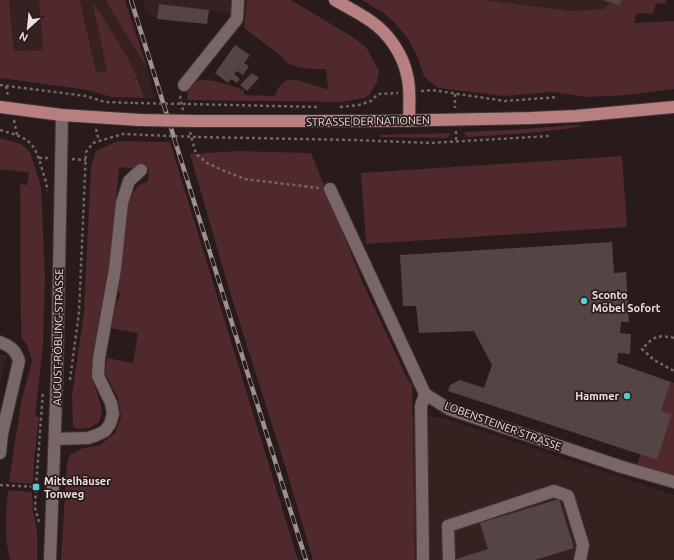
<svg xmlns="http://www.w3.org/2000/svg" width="674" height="560" font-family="Ubuntu,sans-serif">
<rect width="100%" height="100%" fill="#291a1b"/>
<path fill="#362121" d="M9,0H39L43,50L14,51Z
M80,0H106L147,68L155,99L144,98L140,82L92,2L108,71L96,73Z
M142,0H247L245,15L159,4L157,19L145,11Z
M484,0H622L619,6L606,9L572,11Z
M0,354L7,355L0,383Z
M412,417H440L674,495V560H415Z"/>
<path fill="#4f292b" d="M0,0H9L14,51L43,50L39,0H80L96,72L107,71L92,1C111,31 135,63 144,98L111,97L88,90L0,78Z
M106,0H125L147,68L110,8Z
M247,0H291L351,36L366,47L379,71L377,82L369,95L364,98L342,102L187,100C187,95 188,89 191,85C201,73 231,86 244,90V95L275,96C284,66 307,86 328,89L326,69H311L298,67L287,63L281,56L244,28Z
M362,0H484L572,11L605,9L609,3L619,6L622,0H666V3L656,4L653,14L637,13L634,23L674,21V89L628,95L586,97L552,92L504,96L439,88L429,81L424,76L417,56L408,39L395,23L385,14Z
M573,125L585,126C546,132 507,135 467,137L463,132L512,130Z
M451,133L447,138L380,137V135Z
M0,138L21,144L30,152L41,186L45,278L43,345L35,416L39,417L34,460L33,484L9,482L21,402L32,361L27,345L21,337L20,184L27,185L29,173L10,170H0Z
M118,141L170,142L298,560H61L67,463L70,455L80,449L100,445L115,433L121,417L118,398L105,374L107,358L133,363L138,333L110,328L116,304L120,295L116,285L127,206L134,191L139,185L148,181L149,170L119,167L109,279L93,358L92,379L101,405L102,413L99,422L90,428L79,429L73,427L72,395L84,312L91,166L96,151Z
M240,151L311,153L362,281L406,376L412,385L415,560H313L286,469L228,286L190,154Z
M622,156L627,227L366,244L361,173Z
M671,382L674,383V477L636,467L641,454L657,460L672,414L661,411Z
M8,490L32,492L33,511L37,531V560H10C4,538 6,513 8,490Z"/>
<path fill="#544" d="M603,0H622L619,6Z
M159,4L209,10L207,24L157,19Z
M235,45L250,55L244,63L249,66L243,75L237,71L234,74L240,79L237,83L231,79L228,83L215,73Z
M252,73L259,78L247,91L240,85Z
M612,242L614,273L626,272L629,322H621L620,333L631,334L630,354L618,353L617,363L671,382L661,411L672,414L657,460L448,391L450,385L460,380L484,388L492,365L474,331L419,333L416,306H403L400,255Z
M559,499L574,548L535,560H453L488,549L480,523Z"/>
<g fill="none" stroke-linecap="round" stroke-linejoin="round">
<defs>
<path id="minor" d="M184,85L237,19L238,0
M330,189L425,394
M0,342C10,346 16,350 19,361L2,434L0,453
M425,394L449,409L622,467L674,482
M55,439L88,438L97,435L105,431L110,424L113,414L111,403L98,376L99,358L115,269L122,203L129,181L141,170
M50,560L57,375L62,115
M423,560L421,406L425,394
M449,560L448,526L554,491L568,496L583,545L580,560"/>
<path id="major" d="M335,0C347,7 361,14 372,22C389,34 403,55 407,75C411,89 409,106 409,121
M0,107L62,115L140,120
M194,121H381L531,118L576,116L674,107"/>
</defs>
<use href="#minor" stroke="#413536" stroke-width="14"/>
<use href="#major" stroke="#413536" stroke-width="14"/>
<path stroke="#736667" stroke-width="2.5" stroke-dasharray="3 3" stroke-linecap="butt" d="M0,85L86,96L105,102L135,103
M6,86L8,96
M421,91L432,90L505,101L558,97
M455,94V108
M181,96L180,98L183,110
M188,104L317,107
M340,107L359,105L371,101L378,94L398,93
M14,120L17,135
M96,129L99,141
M0,130C28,138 34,140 42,169C44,176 47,183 47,191
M456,131V142
M190,132L196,154L207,163L222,170L245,179L319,188
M198,137L353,140L430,143L550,136
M39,158H49
M72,159L86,160
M674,338C658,334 653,337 642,349L654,360L674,371
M70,380L79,312L86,152L93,143L99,141L123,134L145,135
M0,485L36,487
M39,522L35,508L36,487L43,391"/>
<use href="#minor" stroke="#796666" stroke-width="12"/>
<use href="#major" stroke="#b77f80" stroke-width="12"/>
<defs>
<path id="rail" d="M131,0L306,560"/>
</defs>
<use href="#rail" stroke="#9d9091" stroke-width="4.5"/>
<use href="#rail" stroke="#291a1b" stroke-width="3" stroke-dasharray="9" stroke-linecap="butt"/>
<defs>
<path id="major-bridge" d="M140,120L194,121"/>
</defs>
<use href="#major-bridge" stroke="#413536" stroke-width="14" stroke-linecap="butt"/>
<path stroke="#736667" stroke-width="2.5" stroke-dasharray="3 3" stroke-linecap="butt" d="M135,103L188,104
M145,135L198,137"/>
<use href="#major-bridge" stroke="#b77f80" stroke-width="12"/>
</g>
<g fill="#52cdd0" stroke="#291a1b" stroke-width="1.5">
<circle cx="584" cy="301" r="4"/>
<circle cx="627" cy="396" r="4"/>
<rect x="32" y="483" width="8" height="8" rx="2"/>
</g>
<g text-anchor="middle" stroke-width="3.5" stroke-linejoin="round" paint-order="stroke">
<g font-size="11" fill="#ebe0e0" stroke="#291a1b">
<text transform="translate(368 121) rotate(-1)" y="4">STRASSE DER NATIONEN</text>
<text transform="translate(58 337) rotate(-89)" y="4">AUGUST-RÖBLING-STRASSE</text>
<text transform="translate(503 426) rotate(20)" y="4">LOBENSTEINER STRASSE</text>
</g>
<g font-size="11" font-weight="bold" fill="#ebe0e0" stroke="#291a1b" text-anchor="start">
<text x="592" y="299">Sconto<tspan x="592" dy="13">Möbel Sofort</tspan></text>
<text x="619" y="400" text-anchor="end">Hammer</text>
<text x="44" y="485">Mittelhäuser<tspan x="44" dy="13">Tonweg</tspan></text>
</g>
</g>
<g transform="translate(28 28) rotate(207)" stroke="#291a1b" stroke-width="3" paint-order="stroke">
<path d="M0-3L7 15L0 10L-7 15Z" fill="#ebe0e0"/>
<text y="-6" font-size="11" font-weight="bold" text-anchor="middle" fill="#ebe0e0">N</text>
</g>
</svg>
